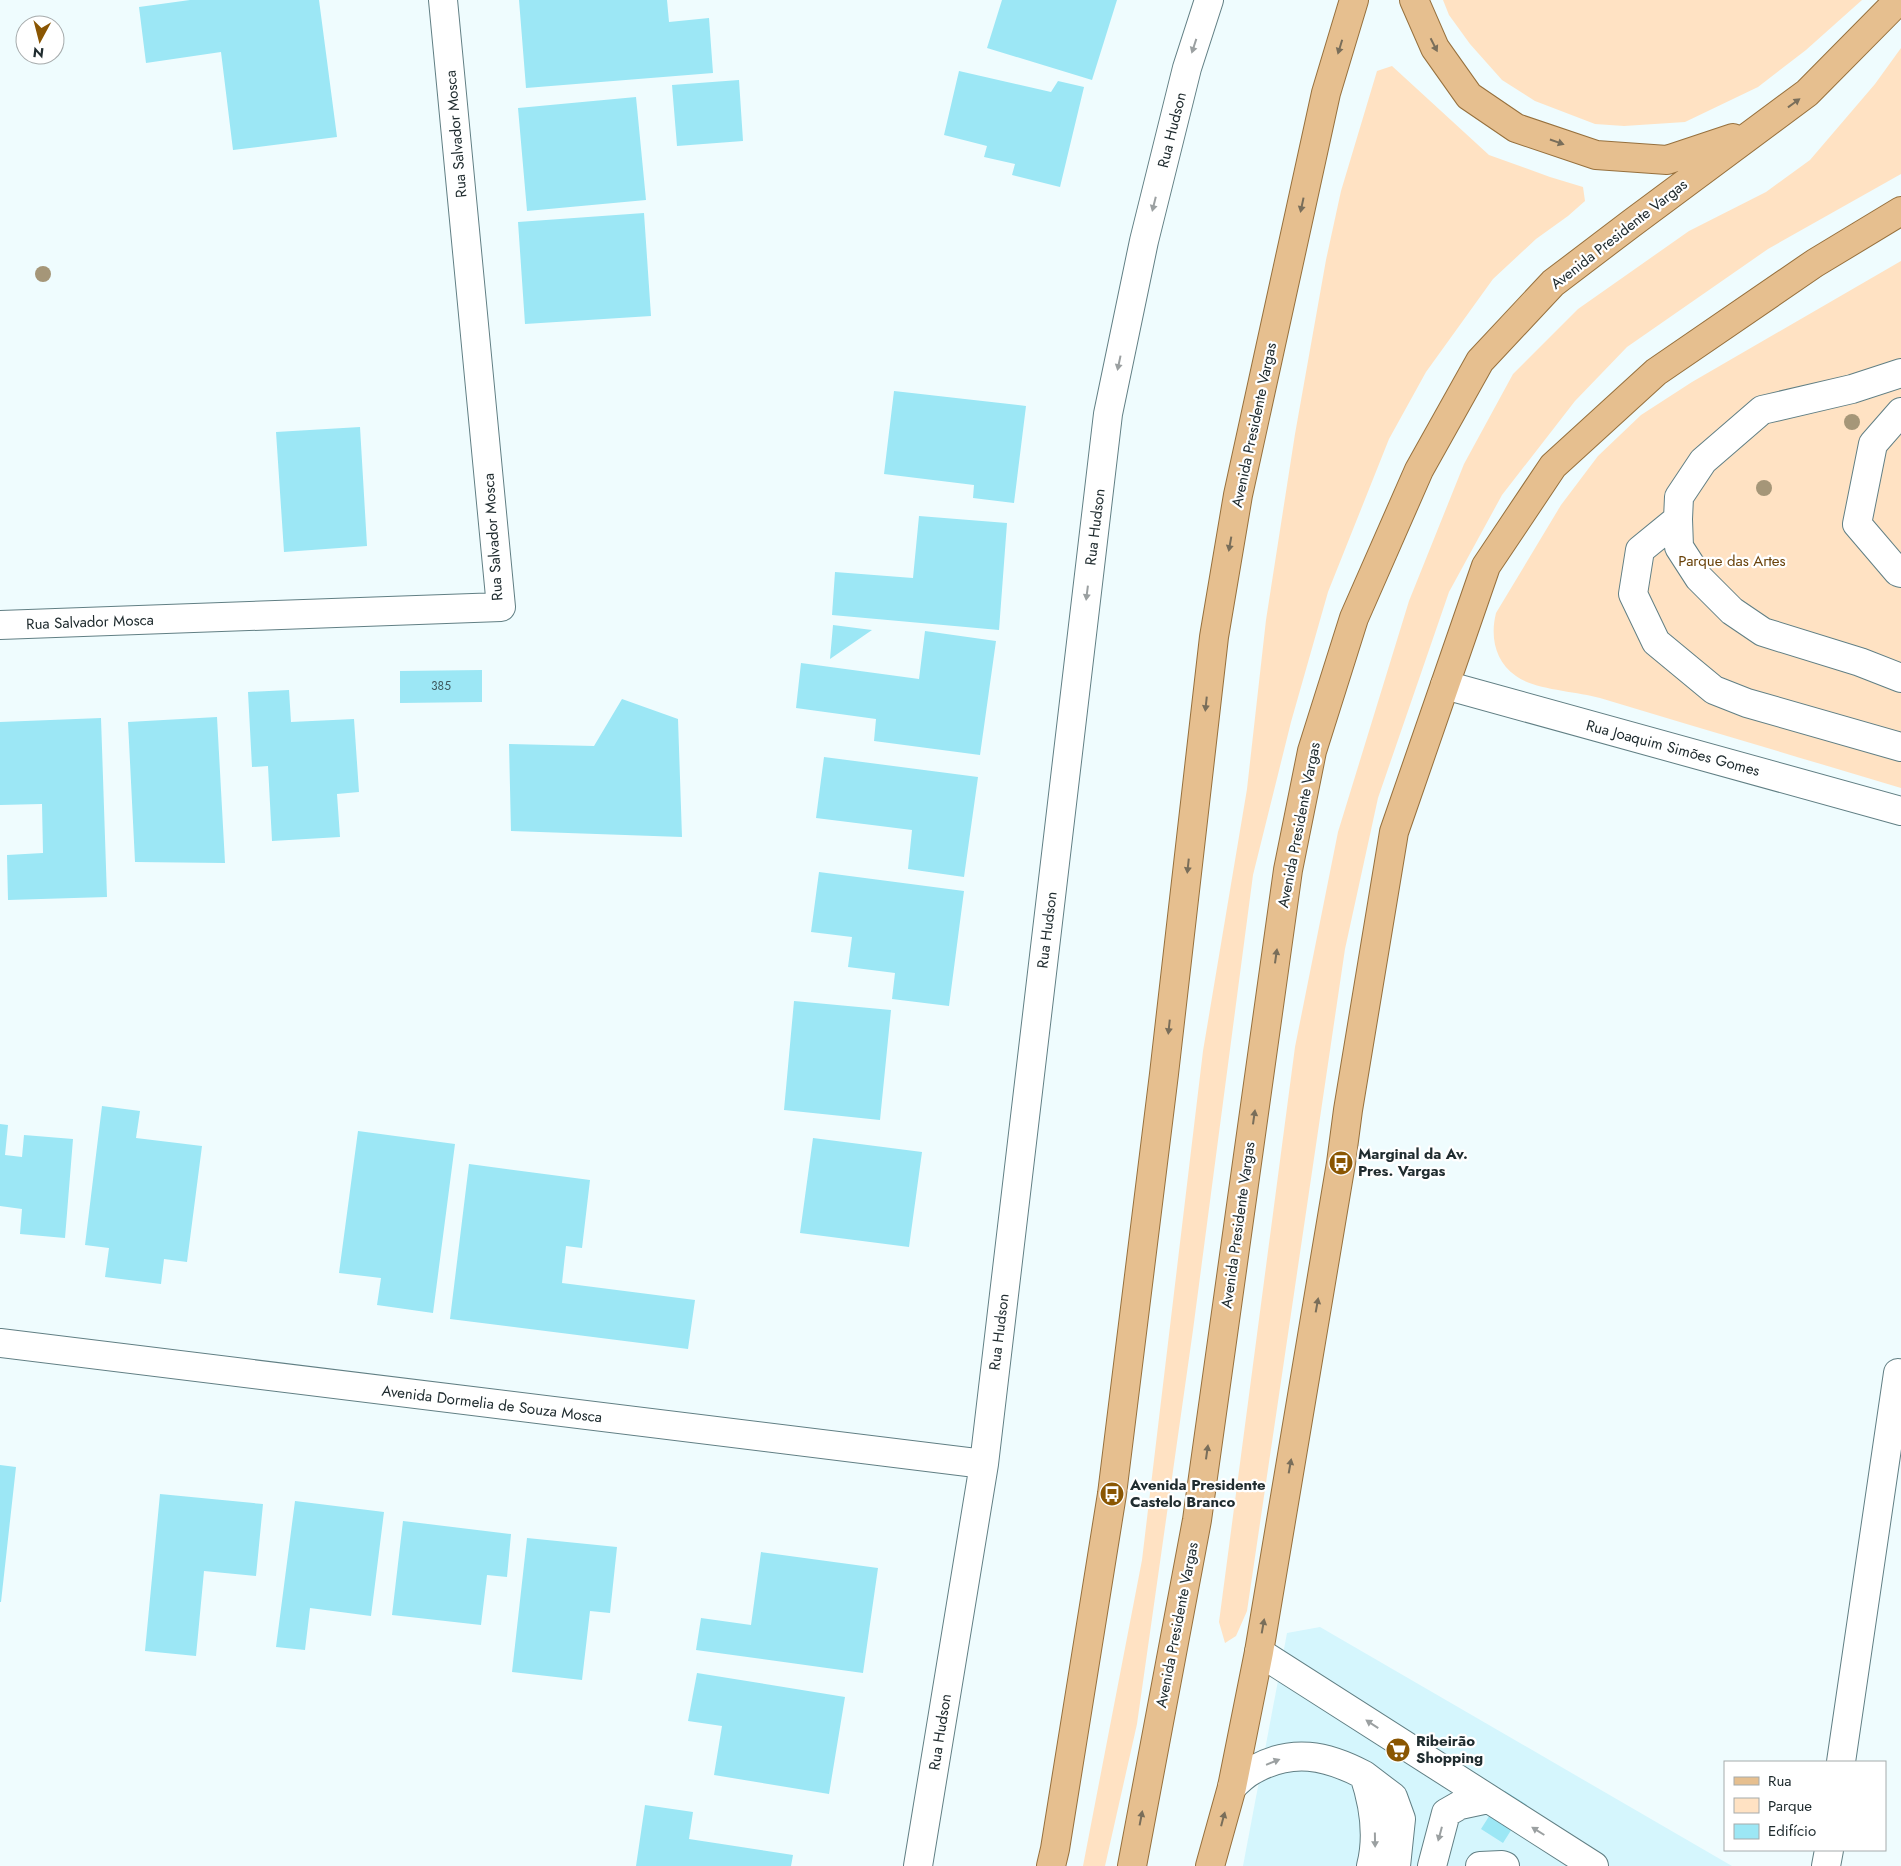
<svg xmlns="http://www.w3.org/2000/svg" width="1901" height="1866" font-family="Jost,sans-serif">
<rect width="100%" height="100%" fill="#effcfe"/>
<path fill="#d5f6fd" d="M1320,1627L1732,1866H1243L1287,1633Z"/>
<path fill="#ffe2c3" d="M1443,0H1862L1806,50L1758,87L1685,122L1624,126L1595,124L1535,101L1502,80L1470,44L1449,15Z
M1901,48V174L1768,249L1627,347L1575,401L1502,495L1449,592L1378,798L1345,949L1247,1611L1236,1636L1225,1643L1219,1622L1295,1047L1338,832L1409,601L1464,464L1513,374L1578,309L1689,231L1766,192L1810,160L1875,84Z
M1392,66L1489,155L1550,177L1583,187L1585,201L1568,216L1536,239L1493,279L1426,372L1389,439L1328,592L1291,722L1253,875L1193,1330L1137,1724L1105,1866H1083L1142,1560L1203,1051L1247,789L1266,620L1295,434L1326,260L1341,191L1377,71Z
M1901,261V788C1801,758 1700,728 1600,698C1576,691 1535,690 1516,676C1495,661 1490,637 1496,613L1561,505L1598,456L1641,415L1692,382Z"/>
<path fill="#9ce7f5" d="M190,0H319L337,137L233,150L221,52L146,63L139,7Z
M519,0H667L669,22L709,18L713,73L526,88Z
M1002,0H1117L1092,80L987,48Z
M959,71L1051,92L1058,81L1084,87L1060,187L1012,175L1015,164L984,157L987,146L944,135Z
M739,80L743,141L677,146L672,85Z
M636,97L646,200L527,211L518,108Z
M644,213L651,316L525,324L518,222Z
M894,391L1026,406L1014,503L973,498L974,485L884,474Z
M360,427L367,546L284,552L276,432Z
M919,516L1007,523L999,630L832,615L835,572L913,578Z
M833,625L872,630L830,659Z
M925,631L996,641L980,755L874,741L876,719L796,708L801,663L919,679Z
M482,670V702L400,703V671Z
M289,690L291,722L354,719L359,792L337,794L340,837L272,841L268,766L252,767L248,692Z
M622,699L678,719L682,837L511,831L509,744L594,746Z
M217,717L225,863L135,862L128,722Z
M101,718L107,897L8,900L7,855L43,853L42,804L0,805V722Z
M824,757L978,777L964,877L908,869L912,830L816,818Z
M819,872L964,891L949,1006L892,999L895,973L848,967L852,937L811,932Z
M794,1001L891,1010L880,1120L784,1110Z
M102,1106L140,1111L136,1138L202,1146L187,1262L164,1259L161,1284L105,1277L109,1248L85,1245Z
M0,1124L8,1125L5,1155L22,1157L24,1135L73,1139L65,1238L20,1234L22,1209L0,1206Z
M358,1131L455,1144L433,1313L377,1305L381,1278L339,1273Z
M813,1138L922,1152L909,1247L800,1233Z
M469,1164L590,1180L582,1248L566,1246L562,1283L695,1300L688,1349L450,1319Z
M0,1465L16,1467L1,1602H0Z
M160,1494L263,1504L256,1576L204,1571L196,1656L145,1651Z
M295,1501L384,1512L371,1616L310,1608L305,1650L276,1647Z
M403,1521L511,1534L507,1577L487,1575L481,1625L392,1615Z
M527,1538L617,1547L610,1613L590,1611L582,1680L512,1672Z
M761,1552L878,1568L863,1673L696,1650L701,1618L751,1625Z
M697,1673L845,1697L829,1794L714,1775L722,1726L688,1721Z
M1505,1791L1527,1805L1503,1843L1481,1829Z
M645,1805L693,1812L689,1839L793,1855L791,1866H636Z"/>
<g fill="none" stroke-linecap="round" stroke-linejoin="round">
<defs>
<path id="minor" d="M1901,373L1852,389L1762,410L1703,461L1679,497L1678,519L1679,547L1699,578L1732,611L1763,632L1860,662L1901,678
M1901,412L1873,444L1857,524L1898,572L1901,573
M1678,519L1640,550L1633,594L1656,642L1714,690L1747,703L1901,747
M0,625L501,607L443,0
M1445,685L1901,811
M0,1343L984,1464
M1259,1652L1594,1866
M1841,1762L1898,1373
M1364,1775L1393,1797L1401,1819L1396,1866
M1232,1787C1238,1781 1245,1774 1253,1770C1292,1748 1326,1755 1364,1775C1374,1805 1379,1835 1371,1866
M918,1866L984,1464L1108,414L1144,241L1187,68L1209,0
M1432,1866L1446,1813L1460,1805L1488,1799
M1480,1866L1502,1865L1505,1866
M1826,1866L1829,1850"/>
<path id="major" d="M1414,0L1435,48L1469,96L1516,128L1596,155L1667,160L1733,138
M1051,1866L1055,1849L1112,1494L1164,1074L1214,637L1238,495L1326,93L1354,0
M1132,1866L1197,1520L1288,870L1312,751L1354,618L1419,470L1480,361L1553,283L1632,223L1807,93L1899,0
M1210,1866L1232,1787L1259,1652L1341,1163L1348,1110L1394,832L1486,566L1553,466L1656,372L1815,263L1901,211"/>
</defs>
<use href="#minor" stroke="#617f84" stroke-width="30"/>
<use href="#major" stroke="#96703d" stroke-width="30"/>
<use href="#minor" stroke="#fff" stroke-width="28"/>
<use href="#major" stroke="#e6bf8f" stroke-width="28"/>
</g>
<g fill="#a59678">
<circle cx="43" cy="274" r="8"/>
<circle cx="1852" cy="422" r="8"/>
<circle cx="1764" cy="488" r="8"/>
</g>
<defs><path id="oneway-solid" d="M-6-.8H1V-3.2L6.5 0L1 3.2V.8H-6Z" transform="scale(1.25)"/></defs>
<g fill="#796e5a">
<use href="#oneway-solid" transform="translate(1434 45) rotate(63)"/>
<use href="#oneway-solid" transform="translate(1340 47) rotate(107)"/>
<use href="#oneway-solid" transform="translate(1794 103) rotate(-36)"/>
<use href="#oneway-solid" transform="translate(1557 142) rotate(19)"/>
<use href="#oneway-solid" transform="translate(1302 205) rotate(102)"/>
<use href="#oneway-solid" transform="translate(1230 544) rotate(100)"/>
<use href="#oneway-solid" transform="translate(1206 704) rotate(96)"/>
<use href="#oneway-solid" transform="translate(1188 866) rotate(96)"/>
<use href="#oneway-solid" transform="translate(1276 956) rotate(-82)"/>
<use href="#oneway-solid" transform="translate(1169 1027) rotate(96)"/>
<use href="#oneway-solid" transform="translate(1254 1117) rotate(-82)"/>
<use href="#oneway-solid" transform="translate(1317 1305) rotate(-80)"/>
<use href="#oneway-solid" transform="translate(1207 1452) rotate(-82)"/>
<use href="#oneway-solid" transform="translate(1290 1466) rotate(-80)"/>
<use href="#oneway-solid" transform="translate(1263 1626) rotate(-80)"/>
<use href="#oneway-solid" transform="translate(1141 1818) rotate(-79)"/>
<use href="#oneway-solid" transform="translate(1223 1819) rotate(-75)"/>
</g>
<g fill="#9ba0a1">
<use href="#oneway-solid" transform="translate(1194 46) rotate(108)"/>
<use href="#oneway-solid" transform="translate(1154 204) rotate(104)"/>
<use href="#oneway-solid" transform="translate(1119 363) rotate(102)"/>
<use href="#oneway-solid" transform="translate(1087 593) rotate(97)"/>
<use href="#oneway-solid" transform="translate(1372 1724) rotate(-147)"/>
<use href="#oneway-solid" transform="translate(1273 1762) rotate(-22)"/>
<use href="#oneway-solid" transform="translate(1538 1831) rotate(-148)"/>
<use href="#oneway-solid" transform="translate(1440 1834) rotate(105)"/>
<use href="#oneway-solid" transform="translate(1375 1840) rotate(89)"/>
</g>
<defs>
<symbol id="bus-disc" viewBox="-11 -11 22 22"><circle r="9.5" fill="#8a5602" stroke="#fff"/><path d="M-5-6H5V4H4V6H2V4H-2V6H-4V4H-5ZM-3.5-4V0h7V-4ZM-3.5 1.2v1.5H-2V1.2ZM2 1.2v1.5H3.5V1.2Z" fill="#fff"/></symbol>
<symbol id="supermarket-disc" viewBox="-11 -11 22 22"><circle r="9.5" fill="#8a5602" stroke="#fff"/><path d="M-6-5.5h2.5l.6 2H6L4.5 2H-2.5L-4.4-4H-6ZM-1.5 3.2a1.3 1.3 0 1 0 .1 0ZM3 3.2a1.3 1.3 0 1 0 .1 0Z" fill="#fff"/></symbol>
</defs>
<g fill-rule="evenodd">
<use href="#bus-disc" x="1327" y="1149" width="28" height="28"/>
<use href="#bus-disc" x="1098" y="1480" width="28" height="28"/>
<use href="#supermarket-disc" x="1384" y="1736" width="28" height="28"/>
</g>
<g text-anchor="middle" stroke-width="4.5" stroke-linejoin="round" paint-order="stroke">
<g font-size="12" fill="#3f5b60">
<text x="441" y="690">385</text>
</g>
<g font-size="15" fill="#202c2f" stroke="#fff">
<text transform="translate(1172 130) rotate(-76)" y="5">Rua Hudson</text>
<text transform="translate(456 134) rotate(-95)" y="5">Rua Salvador Mosca</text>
<text transform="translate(1619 234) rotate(-38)" y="5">Avenida Presidente Vargas</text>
<text transform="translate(1254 425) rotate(-78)" y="5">Avenida Presidente Vargas</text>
<text transform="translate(1095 527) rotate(-83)" y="5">Rua Hudson</text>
<text transform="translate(493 537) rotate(-94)" y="5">Rua Salvador Mosca</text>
<text transform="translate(90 622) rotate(-2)" y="5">Rua Salvador Mosca</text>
<text transform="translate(1673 748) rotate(15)" y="5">Rua Joaquim Simões Gomes</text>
<text transform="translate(1299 825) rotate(-79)" y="5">Avenida Presidente Vargas</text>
<text transform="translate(1047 930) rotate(-83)" y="5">Rua Hudson</text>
<text transform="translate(1238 1225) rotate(-82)" y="5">Avenida Presidente Vargas</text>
<text transform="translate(999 1332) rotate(-83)" y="5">Rua Hudson</text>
<text transform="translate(492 1404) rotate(7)" y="5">Avenida Dormelia de Souza Mosca</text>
<text transform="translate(1177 1625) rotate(-79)" y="5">Avenida Presidente Vargas</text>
<text transform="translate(940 1732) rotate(-81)" y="5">Rua Hudson</text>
</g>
<g font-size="15" fill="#69420a" stroke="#fff">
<text x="1732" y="566">Parque das Artes</text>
</g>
<g font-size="15" font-weight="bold" fill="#202c2f" stroke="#fff" text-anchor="start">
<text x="1358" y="1159">Marginal da Av.<tspan x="1358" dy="17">Pres. Vargas</tspan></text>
<text x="1130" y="1490">Avenida Presidente<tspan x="1130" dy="17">Castelo Branco</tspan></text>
<text x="1416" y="1746">Ribeirão<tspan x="1416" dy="17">Shopping</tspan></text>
</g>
</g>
<rect x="1724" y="1761" width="162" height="90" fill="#ffffff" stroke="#a6abac"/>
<rect x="1734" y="1777" width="25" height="8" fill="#e6bf8f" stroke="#a6abac"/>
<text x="1768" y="1786" font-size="15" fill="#202c2f">Rua</text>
<rect x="1734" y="1798" width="25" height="15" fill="#ffe2c3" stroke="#a6abac"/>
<text x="1768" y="1811" font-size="15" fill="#202c2f">Parque</text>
<rect x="1734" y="1824" width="25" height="15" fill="#9ce7f5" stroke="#a6abac"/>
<text x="1768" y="1836" font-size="15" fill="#202c2f">Edifício</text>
<g transform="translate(40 40) rotate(187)"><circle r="24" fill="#ffffff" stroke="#a6abac"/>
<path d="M0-4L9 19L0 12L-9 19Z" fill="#8a5602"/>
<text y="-8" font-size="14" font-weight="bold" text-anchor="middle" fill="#202c2f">N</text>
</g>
</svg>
